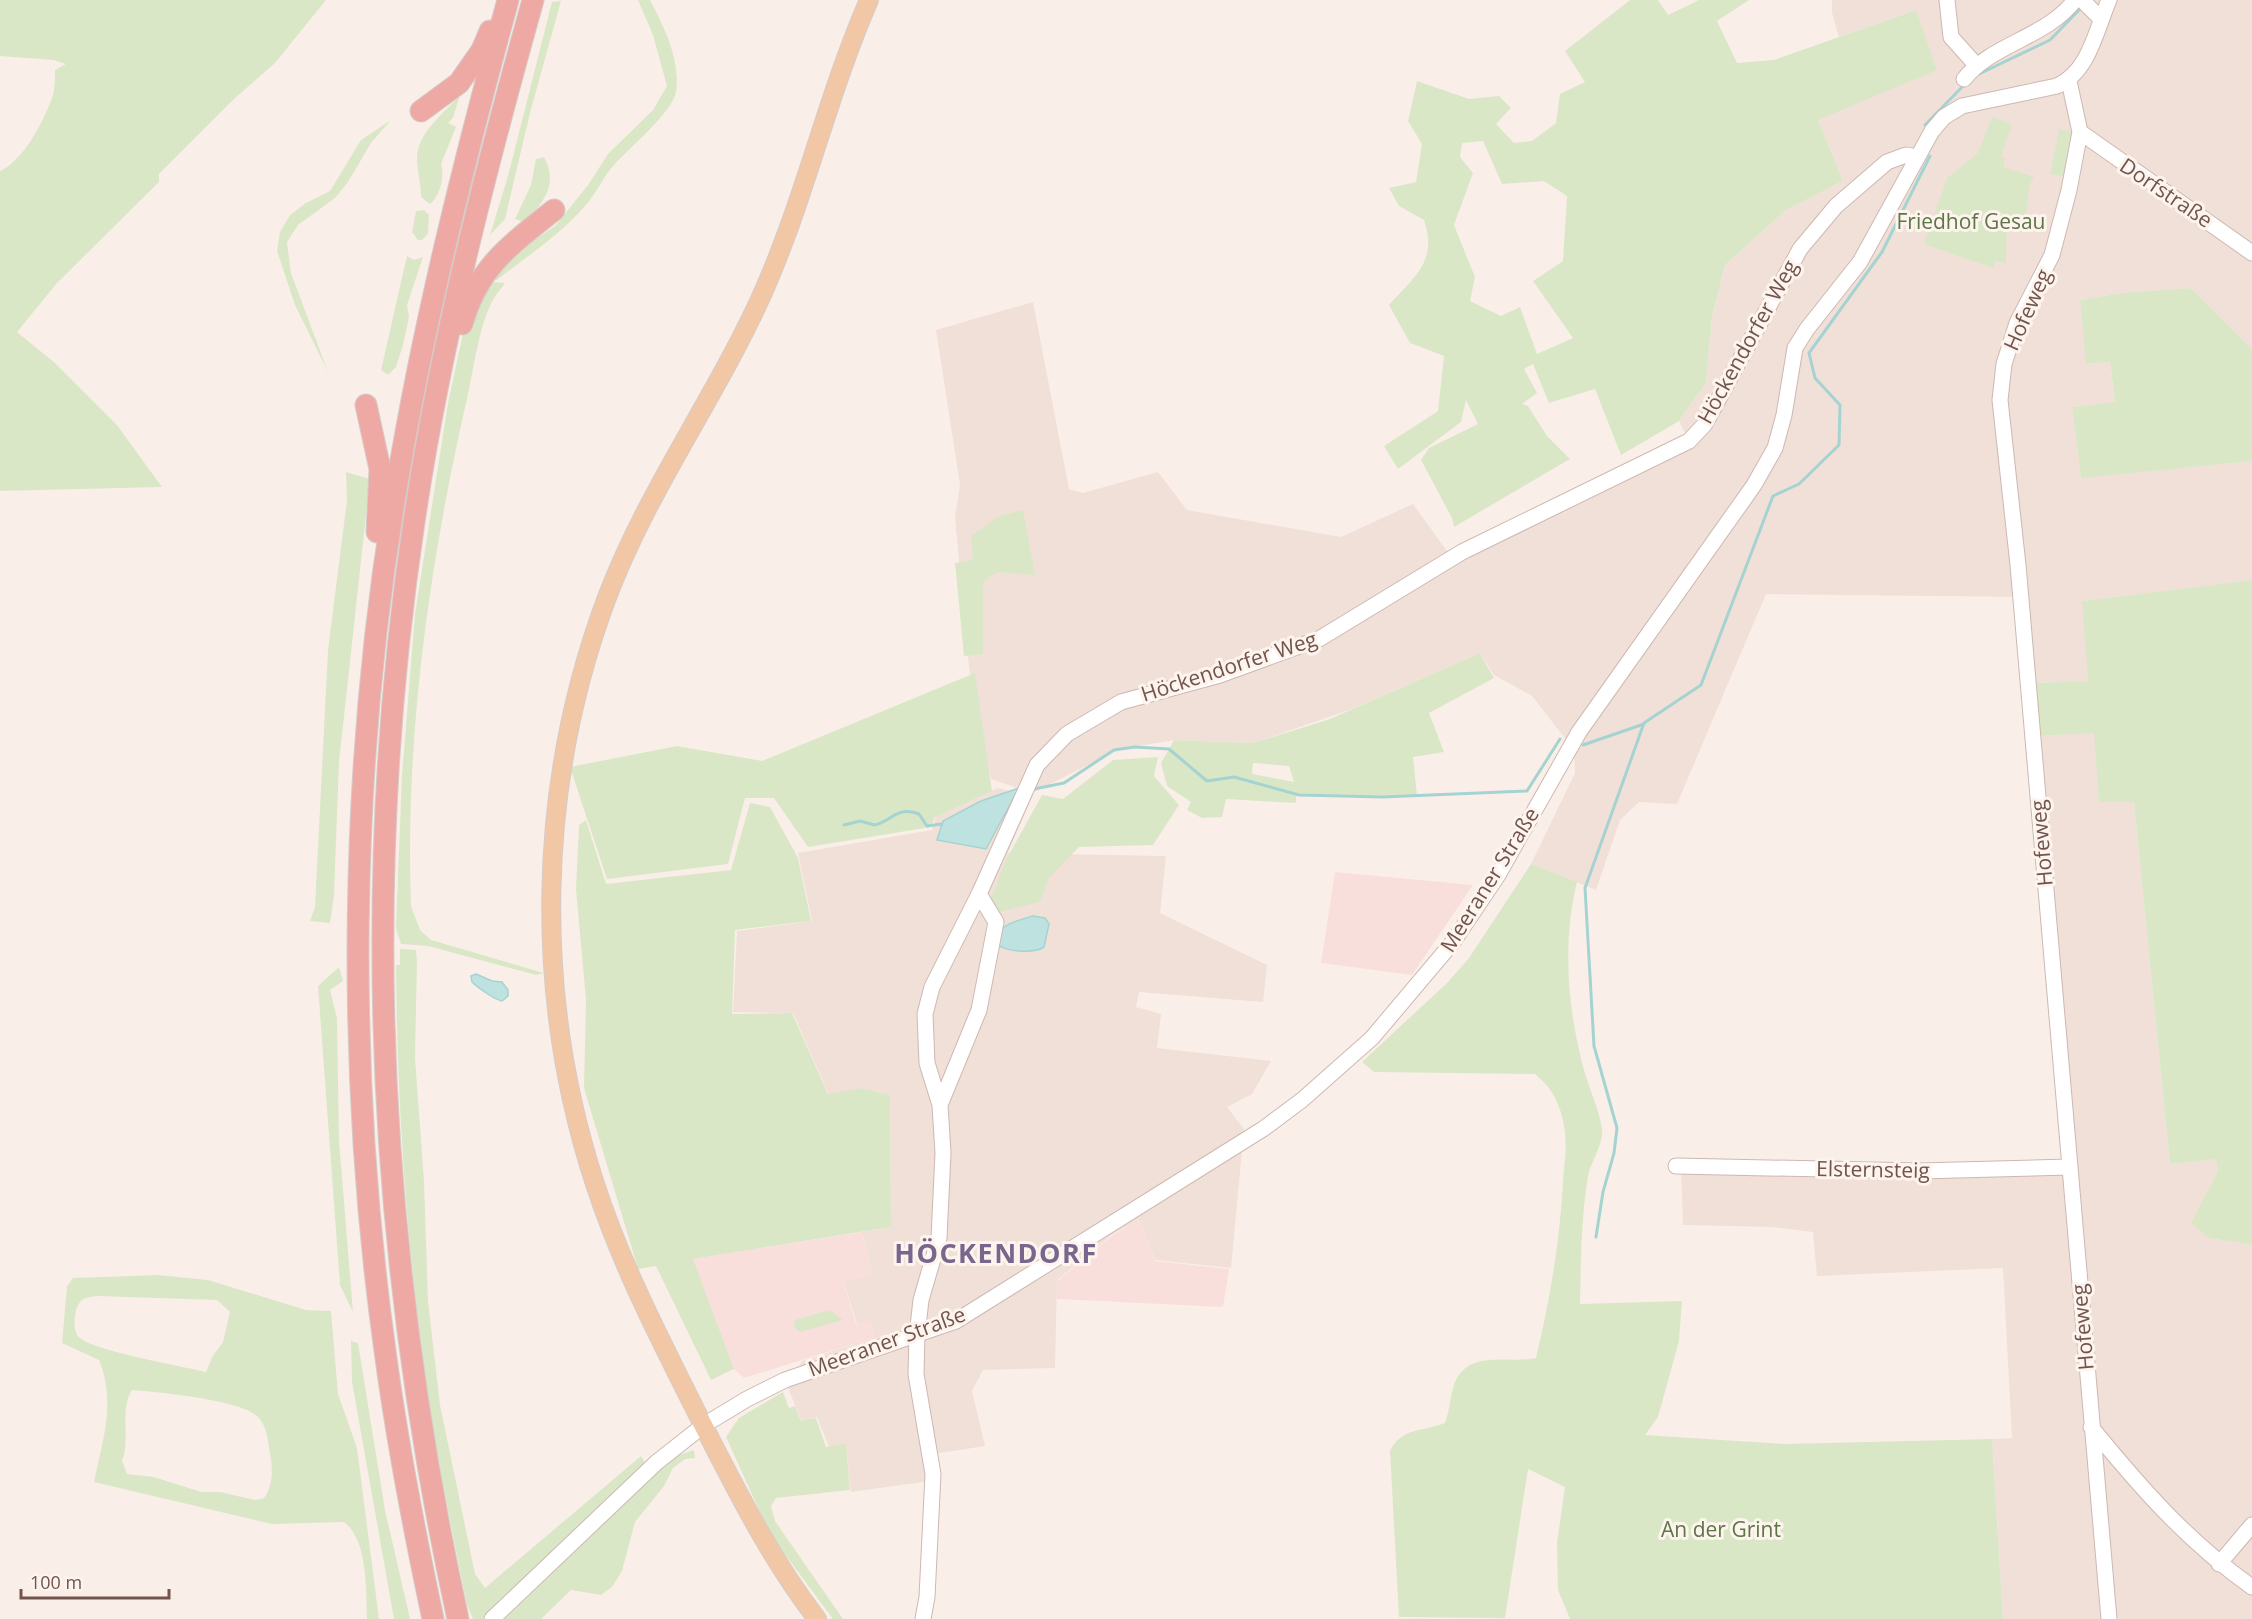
<svg xmlns="http://www.w3.org/2000/svg" width="2252" height="1619" font-family="'Open Sans',sans-serif">
<rect width="100%" height="100%" fill="#faefe8"/>
<path fill="#f1e0d7" d="M1832,0H2252V349L2191,288L2119,293L2080,300L2087,364L2110,362L2115,403L2072,407L2081,477L2252,461V580L2083,601L2088,681L2033,683L2026,597L1766,594L1677,804L1639,802L1620,820L1596,890L1531,864L1575,773L1574,750L1532,696L1494,675L1480,653L1352,709L1253,743L1175,740L1120,749L1032,793L991,779L969,667L955,517L960,485L936,330L1033,302L1069,489L1083,493L1158,472L1187,510L1341,537L1413,504L1452,558L1689,441L1679,421L1706,383L1712,317L1725,265L1786,210L1843,181L1818,120L1916,10L1839,37L1832,13Z
M2095,732L2099,802H2134L2170,1164L2217,1158L2218,1171L2192,1223L2209,1238L2252,1245V1619H2003L1992,1439L2012,1438L2003,1268L1817,1276L1813,1232L1773,1227L1683,1225L1681,1170H2077L2038,736Z
M998,788L1032,797L1008,853L1166,856L1160,913L1267,965L1263,1002L1139,992L1136,1007L1161,1014L1157,1048L1271,1061L1252,1094L1227,1107L1244,1129L1231,1268L1155,1260L1139,1220L1113,1234L1057,1280L1055,1368L983,1370L972,1391L985,1446L933,1454L930,1481L851,1492L846,1446L829,1447L817,1417L802,1422L788,1388L802,1361L876,1337L857,1324L844,1282L872,1274L862,1232L891,1227L890,1095L864,1088L829,1095L793,1013L733,1012L737,931L812,921L798,853L932,830L936,816Z"/>
<path fill="#f9dfdc" d="M1335,872L1473,885L1412,975L1321,963Z
M1139,1220L1155,1261L1229,1269L1223,1307L1057,1299V1281L1113,1235Z
M862,1232L872,1274L844,1283L856,1324L870,1321L876,1337L744,1378L734,1369L692,1259Z"/>
<path fill="#dae7c7" fill-rule="evenodd" d="M0,0H326L275,63L235,98L159,174V182L57,283L17,332L55,363L117,425L162,487L0,491V171C24,160 43,122 52,98C55,90 55,79 55,70L66,64L53,60L0,56Z
M638,0H650C664,26 681,61 676,92C672,113 629,148 614,165C603,177 596,194 585,206C560,235 527,256 497,280L491,277L520,250L555,226L588,185L608,154L653,110L667,86L653,35Z
M1630,0H1658L1668,15L1699,0H1749L1717,21L1737,63L1774,60L1916,10L1937,70L1818,120L1843,181L1786,210L1725,265L1712,317L1706,383L1679,421L1621,455L1595,389L1549,403L1533,364L1524,369L1537,393L1522,404L1528,406L1547,436L1570,459L1454,527L1452,518L1421,460L1429,448L1478,424L1466,400L1461,422L1398,469L1384,446L1438,411L1444,356L1410,343L1389,305C1415,276 1438,261 1424,220L1399,206L1389,188L1416,182L1422,144L1408,121L1417,81L1469,99L1499,96L1511,108L1496,124L1514,143L1532,141L1556,123L1560,94L1585,82L1565,51ZM1483,141L1502,184L1544,181L1567,196L1563,261L1533,281L1573,338L1537,354L1520,307L1501,316L1470,301L1475,277L1454,225L1473,173L1460,157L1462,143Z
M561,1L530,113L505,219L490,235L508,176L552,2Z
M460,95L453,118L448,123L456,127L441,164C445,176 440,196 430,204L421,197C421,183 417,171 417,158C417,133 444,113 460,95Z
M1992,117L2012,124L2001,157L2005,159L2003,167L2034,177L2030,184L2025,220H2007L2006,264L1996,261L1993,268L1924,244L1947,178L1978,153Z
M391,120L371,143L348,182L335,198L298,225L287,242L291,273L328,372L295,305L277,251L280,232L290,215L306,203L330,191L361,140Z
M2059,129L2077,133L2067,177L2050,174Z
M544,157C559,184 543,204 524,222L515,219L531,185L536,159Z
M424,210L429,215L428,234L422,240H418L412,232L416,211Z
M407,256L414,260L423,257L407,305L409,317L403,345L396,367L388,375L381,370Z
M483,281L505,283C500,290 493,298 490,306C477,334 472,381 464,412C428,573 405,741 411,906L420,930L431,940L544,973L536,975L428,946L401,944L396,928L402,775L415,614L448,403L465,324Z
M2191,288L2252,349V461L2081,478L2072,407L2115,402L2110,362L2086,364L2080,300L2119,293Z
M346,472L370,479L339,762L334,895L330,923L310,921L315,907L328,650L347,500Z
M1023,510L1035,575L997,572L983,582V654L964,656L955,563L973,560L971,536L999,516Z
M2252,580V1245L2209,1238L2191,1223L2218,1171L2216,1159L2170,1164L2134,802H2099L2094,733L2038,736L2033,683L2088,681L2082,601Z
M1480,653L1494,678L1429,713L1444,752L1413,757L1417,796L1296,795V803L1226,799L1222,817L1202,818L1187,810L1191,802L1167,786L1161,763L1174,740L1253,743L1330,719ZM1253,763L1289,766L1294,782L1252,774Z
M975,673L992,791L935,817L931,827L808,847L774,798H745L728,864L607,879L570,767L677,746L762,761Z
M1158,757L1154,776L1179,805L1153,845L1079,847L1049,878L1040,902L999,912L990,900L1006,860L1042,795L1063,799L1113,760Z
M750,803L770,807L798,858L811,921L735,930L732,1014L792,1013L828,1094L863,1088L890,1095L891,1227L693,1259L734,1369L711,1380L656,1266L638,1269L584,1088L586,1000L576,889L579,825L586,820L606,884L731,870Z
M1531,864L1577,882C1563,939 1567,1002 1581,1058C1586,1082 1598,1105 1602,1128C1604,1144 1591,1161 1588,1176C1581,1218 1581,1261 1580,1304L1682,1301L1679,1341L1658,1417L1645,1435L1784,1444L1992,1439L2003,1619H1570L1558,1590L1557,1543L1565,1487L1528,1469L1505,1618L1399,1617L1390,1451C1402,1427 1422,1432 1445,1423C1450,1410 1450,1395 1455,1382C1470,1349 1508,1364 1536,1358C1550,1299 1560,1241 1563,1180C1564,1166 1567,1149 1565,1134C1563,1110 1554,1089 1535,1074L1374,1072L1362,1062L1448,982L1469,958Z
M400,949L416,950L417,961L415,1058L424,1181L428,1301L440,1405L475,1574L485,1588L641,1456L646,1464L484,1619H473L467,1605C451,1526 435,1448 424,1368C406,1235 397,1099 396,965H400Z
M339,967L343,981L330,990L337,1018L339,1140L353,1312L340,1285L318,986Z
M158,1275L208,1280L306,1310L331,1311L338,1394L357,1448L379,1619H367C366,1591 368,1540 344,1522L272,1524L94,1482C103,1439 116,1402 99,1360L62,1343L67,1286L73,1278ZM96,1296L217,1300L230,1312L223,1342L212,1357L206,1372C181,1366 96,1351 80,1338C71,1332 74,1306 82,1300C85,1297 92,1297 96,1296ZM132,1390C158,1392 240,1400 257,1416C267,1425 268,1442 270,1454C273,1469 273,1486 264,1498L255,1500L220,1492H201L154,1477L127,1474L122,1461C131,1439 119,1410 132,1390Z
M830,1310L843,1320L800,1332L793,1326L795,1320Z
M351,1341L358,1343L385,1510L410,1619H394L352,1382Z
M783,1392L789,1408L795,1406L801,1421L816,1418L826,1447L846,1443L850,1490L776,1498L771,1506L775,1521L843,1619H833L781,1549L764,1521L726,1437L739,1418Z
M694,1450L695,1458L685,1459L673,1468L664,1486L635,1522L622,1571L612,1587L601,1595L571,1590L541,1619H502L654,1473L676,1456Z"/>
<path fill="#bee2e0" stroke="#a5d3d1" stroke-width="1.5" d="M1019,788L986,849L937,840L943,821L981,801Z
M1033,916L1045,918L1049,924L1044,947C1033,954 1005,952 995,943C997,924 1017,921 1033,916Z
M476,974L492,981L502,982L508,990V996L502,1001C495,1000 477,987 472,982L471,976Z"/>
<g fill="none" stroke-linecap="round" stroke-linejoin="round">
<path stroke="#a5d3d1" stroke-width="3" d="M1979,74L2050,40L2082,7
M1925,125L1966,83
M1583,745L1644,724
M1034,789L1064,783L1114,750L1135,747L1169,749L1207,781L1234,777L1299,795L1383,797L1527,791L1560,739
M844,825L860,821L875,825C894,820 896,806 919,814L927,826L942,824
M1596,1237L1603,1192L1614,1153L1617,1128L1594,1046L1585,888L1644,723L1701,685L1773,496L1799,484L1839,445L1840,405L1815,378L1809,353L1882,252L1930,156"/>
<defs>
<path id="minor" d="M1947,0L1951,37L1976,65
M2082,0L2101,19
M1964,79C1993,43 2046,38 2075,0
M2069,81L2080,132L2069,190L2052,255L2017,323L2004,364L2000,400L2018,565L2109,1619
M2080,132L2252,253
M940,1105L979,1010L996,922L979,894
M1676,1166L1919,1171L2069,1167
M2091,1427C2140,1487 2188,1542 2252,1587
M2219,1564L2252,1525
M492,1619L657,1462L704,1425L747,1399L785,1380L956,1321L1263,1129L1302,1100L1372,1038L1453,942L1498,875L1579,732L1754,485L1775,448L1784,415L1795,348L1807,329L1860,262L1932,131L1944,117L1962,106L2057,86C2089,72 2096,30 2109,0
M923,1619L927,1597L933,1474L916,1374L917,1335L921,1300L939,1238L943,1153L940,1105L927,1063L925,1014L932,987L979,894L1037,765L1067,734L1121,702L1220,675L1319,639L1462,552L1689,441L1705,424L1800,249L1836,206L1887,162L1906,155L1917,157"/>
<path id="major" d="M817,1619C770,1558 737,1491 702,1423C663,1345 622,1267 595,1184C533,994 537,786 606,600C648,488 718,395 765,288C806,194 828,94 869,0"/>
<path id="highway" d="M421,111L459,83L482,50L490,31
M462,324C478,267 509,246 554,210
M366,405L380,469L377,532
M433,1619C414,1530 397,1441 385,1351C346,1071 349,769 396,490C423,324 464,162 508,0
M458,1619C379,1257 359,889 414,522C440,345 485,172 533,0"/>
</defs>
<use href="#minor" stroke="#cdb8b2" stroke-width="17"/>
<use href="#major" stroke="#d5ccca" stroke-width="20"/>
<use href="#highway" stroke="#d5ccca" stroke-width="23"/>
<use href="#minor" stroke="#fff" stroke-width="15"/>
<use href="#major" stroke="#f2c7a6" stroke-width="18"/>
<use href="#highway" stroke="#eea9a5" stroke-width="21"/>
</g>
<g text-anchor="middle" stroke-width="6" stroke-linejoin="round" paint-order="stroke">
<g font-size="21" fill="#72544e" stroke="#fdf4ee">
<text transform="translate(2166 193) rotate(34)" y="7">Dorfstraße</text>
<text transform="translate(2028 310) rotate(-66)" y="7">Hofeweg</text>
<text transform="translate(1748 342) rotate(-61)" y="7">Höckendorfer Weg</text>
<text transform="translate(1229 667) rotate(-18)" y="7">Höckendorfer Weg</text>
<text transform="translate(2042 843) rotate(-95)" y="7">Hofeweg</text>
<text transform="translate(1490 880) rotate(-58)" y="7">Meeraner Straße</text>
<text transform="translate(1873 1170) rotate(1)" y="7">Elsternsteig</text>
<text transform="translate(2083 1327) rotate(-95)" y="7">Hofeweg</text>
<text transform="translate(887 1342) rotate(-20)" y="7">Meeraner Straße</text>
</g>
<g font-size="21" fill="#5e7647" stroke="#fdf4ee">
<text x="1971" y="229">Friedhof Gesau</text>
<text x="1721" y="1537">An der Grint</text>
</g>
<g font-size="27" font-weight="bold" letter-spacing="1.5" fill="#79668d" stroke="#fdf4ee">
<text x="996" y="1263">HÖCKENDORF</text>
</g>
</g>
<path d="M21 1589v9h148v-9" fill="none" stroke="#72544e" stroke-width="3"/>
<text x="30" y="1589" font-size="18" fill="#72544e" stroke="#fdf4ee" stroke-width="4.5" paint-order="stroke">100 m</text>
</svg>
